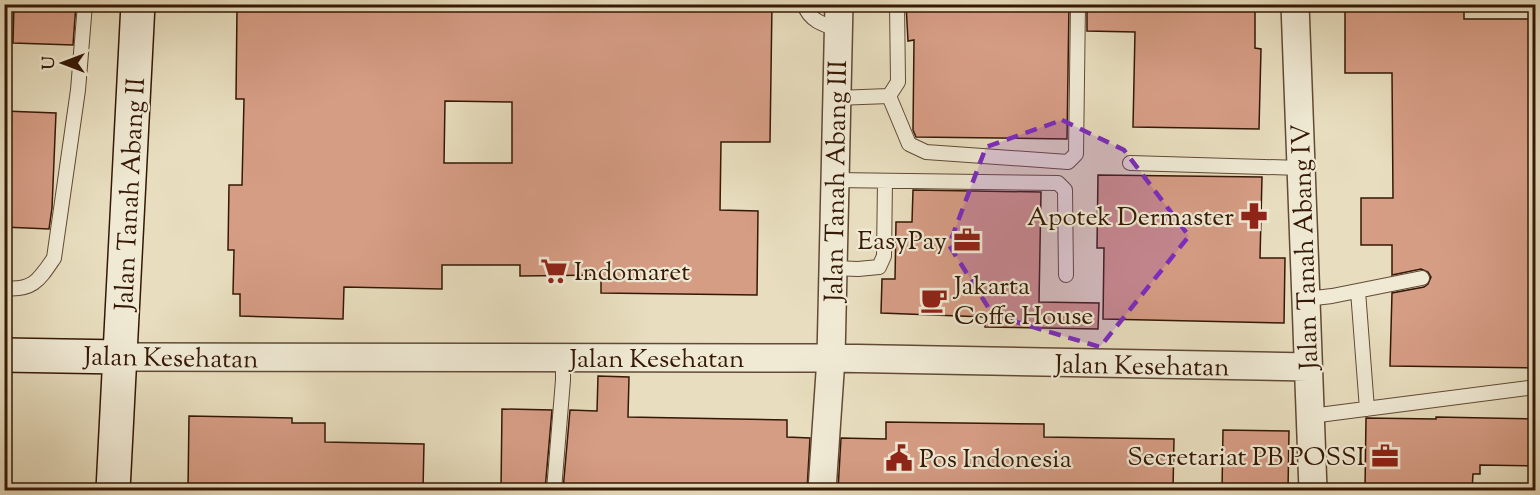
<svg xmlns="http://www.w3.org/2000/svg" width="1540" height="495" font-family="'Sorts Mill Goudy',serif">
<rect width="100%" height="100%" fill="#e8debf"/>
<filter id="stains"><feTurbulence type="fractalNoise" baseFrequency=".00333" numOctaves="4"/><feColorMatrix values="0 0 0 0 .2 0 0 0 0 .09 0 0 0 0 .02 0 0 0 .5 -.17"/></filter>
<radialGradient id="worn" r=".72"><stop offset=".6" stop-color="#630" stop-opacity="0"/><stop offset="1" stop-color="#630" stop-opacity=".3"/></radialGradient>
<path fill="#d69d85" stroke="#351805" stroke-width="1.5" fill-rule="evenodd" d="M14,4H76L73,45L13,43Z
M507,4H772L770,142H721L720,210L758,211L757,295L601,293V275L520,276V265H442V289L344,287L343,319L240,316V294H233L234,250H228L229,185H242L244,99H236L237,8L507,11ZM445,101L512,102V163H444Z
M906,4H1069L1067,139L916,137L913,130L914,40L908,41Z
M1087,4H1255V48L1261,49L1259,129L1133,127L1135,32L1087,31Z
M1345,10L1464,11V19H1536V368L1390,366L1392,293L1424,287L1428,284L1431,277L1428,272L1421,269L1392,275V245H1361V198H1393L1392,73H1345Z
M4,111L56,113L52,208L49,229L4,227Z
M1098,175L1262,177L1260,258H1285L1284,323L1103,319L1104,248H1097Z
M913,190L1041,192L1039,302L1099,303L1098,329L985,327V317L881,313L882,279H895L896,222H912Z
M598,376L629,377L628,417L787,420V437L810,438L807,490H563L570,410L597,411Z
M502,409L552,410L545,490H501Z
M189,416L292,418V423H325V442L424,444L423,490H188Z
M1436,417L1536,419V466L1480,465V474H1473L1472,490H1365L1366,418L1436,419Z
M886,422L1044,424V437L1174,439L1173,490H838L841,438L886,439Z
M1223,430L1289,431L1288,490H1222Z"/>
<g fill="none" stroke-linecap="round" stroke-linejoin="round">
<defs>
<path id="lane" d="M804,4C809,20 823,25 838,29
M889,96L909,144L926,152L1068,162L1076,154L1078,4
M836,98L889,96L898,82L897,4
M1130,163L1301,168
M835,180L1058,183L1065,190L1066,275
M833,268L858,269L879,267L884,256L885,181
M4,288C33,291 39,280 54,258L78,90L85,4
M1358,291L1367,409
M1306,299L1332,296L1422,278
M1311,416L1536,387
M554,490L563,380V358"/>
<path id="street" d="M1295,4L1313,490
M121,357L831,358L1308,367
M822,490L831,358L839,4"/>
<path id="secondary" d="M4,355L121,357
M113,490L138,4"/>
</defs>
<use href="#lane" stroke="#624a34" stroke-width="16"/>
<use href="#street" stroke="#624a34" stroke-width="30"/>
<use href="#secondary" stroke="#351805" stroke-width="36"/>
<use href="#lane" stroke="#f0ead5" stroke-width="14"/>
<use href="#street" stroke="#f0ead5" stroke-width="27"/>
<use href="#secondary" stroke="#f0ead5" stroke-width="33"/>
</g>
<path fill="#7b2cbf" fill-opacity="0.2" stroke="#7b2cbf" stroke-width="4.5" stroke-dasharray="12 8" stroke-linejoin="round" d="M1062,120L1124,150L1189,236L1100,347L993,315L949,245L986,147Z"/>
<defs>
<symbol id="pharmacy-bare" viewBox="-9 -9 18 18"><path d="M-2-6h4v4h4v4h-4v4h-4v-4h-4v-4h4Z" fill="#8f2418" stroke="#f0ead5" stroke-width="2.5" paint-order="stroke"/></symbol>
<symbol id="office-bare" viewBox="-9 -9 18 18"><path d="M-6-3h4V-5.5h4V-3h4V5H-6ZM-1-4.5V-3h2v-1.5ZM-6 0V1H6V0Z" fill="#8f2418" stroke="#f0ead5" stroke-width="2.5" paint-order="stroke"/></symbol>
<symbol id="supermarket-bare" viewBox="-9 -9 18 18"><path d="M-6-5.5h2.5l.6 2H6L4.5 2H-2.5L-4.4-4H-6ZM-1.5 3.2a1.3 1.3 0 1 0 .1 0ZM3 3.2a1.3 1.3 0 1 0 .1 0Z" fill="#8f2418" stroke="#f0ead5" stroke-width="2.5" paint-order="stroke"/></symbol>
<symbol id="cafe-bare" viewBox="-9 -9 18 18"><path d="M-5.5-4.5H6V0H3Q3 3.5 0 3.5H-2.5Q-5.5 3.5-5.5 0ZM3-3.2v2h1.7v-2ZM-6 4.5H4V6H-6Z" fill="#8f2418" stroke="#f0ead5" stroke-width="2.5" paint-order="stroke"/></symbol>
<symbol id="civic-bare" viewBox="-9 -9 18 18"><path d="M-.6-6.5H3V-4.5H.6V-3L4-1V1h2V6H-6V1h2V-1L-.6-3ZM-1.2 2.5V6h2.4V2.5Z" fill="#8f2418" stroke="#f0ead5" stroke-width="2.5" paint-order="stroke"/></symbol>
</defs>
<g fill-rule="evenodd">
<use href="#pharmacy-bare" x="1235" y="197" width="38" height="38"/>
<use href="#office-bare" x="948" y="221" width="38" height="38"/>
<use href="#supermarket-bare" x="535" y="252" width="38" height="38"/>
<use href="#cafe-bare" x="915" y="281" width="38" height="38"/>
<use href="#office-bare" x="1366" y="437" width="38" height="38"/>
<use href="#civic-bare" x="880" y="439" width="38" height="38"/>
</g>
<g text-anchor="middle" stroke-width="4.5" stroke-linejoin="round" paint-order="stroke">
<g font-size="26" fill="#351805" stroke="#f0ead5">
<text transform="translate(835 181) rotate(-89)" y="9">Jalan Tanah Abang III</text>
<text transform="translate(129 194) rotate(-87)" y="9">Jalan Tanah Abang II</text>
<text transform="translate(1304 247) rotate(-92)" y="9">Jalan Tanah Abang IV</text>
<text transform="translate(171 357) rotate(1)" y="9">Jalan Kesehatan</text>
<text x="657" y="367">Jalan Kesehatan</text>
<text transform="translate(1142 365) rotate(1)" y="9">Jalan Kesehatan</text>
</g>
<g font-size="26" fill="#351805" stroke="#f0ead5" text-anchor="end">
<text x="1234" y="225">Apotek Dermaster</text>
<text x="947" y="249">EasyPay</text>
<text x="574" y="280" text-anchor="start">Indomaret</text>
<text x="954" y="294" text-anchor="start">Jakarta<tspan x="954" dy="30">Coffe House</tspan></text>
<text x="1365" y="465">Secretariat PB POSSI</text>
<text x="919" y="467" text-anchor="start">Pos Indonesia</text>
</g>
</g>
<rect width="1540" height="495" fill="none" stroke="#e8debf" stroke-width="24"/>
<rect x="6" y="6" width="1528" height="483" fill="none" stroke="#351805" stroke-width="3"/>
<rect x="12" y="12" width="1516" height="471" fill="none" stroke="#351805" stroke-width="1.5"/>
<g transform="translate(63 63) rotate(270)" stroke="#f0ead5" stroke-width="4.5" paint-order="stroke">
<path d="M0-4.5L10 22L0 15L-10 22Z" fill="#351805"/>
<text y="-9" font-size="16" font-weight="bold" text-anchor="middle" fill="#351805">U</text>
</g>
<rect width="100%" height="100%" filter="url(#stains)"/>
<rect width="100%" height="100%" fill="url(#worn)"/>
</svg>
